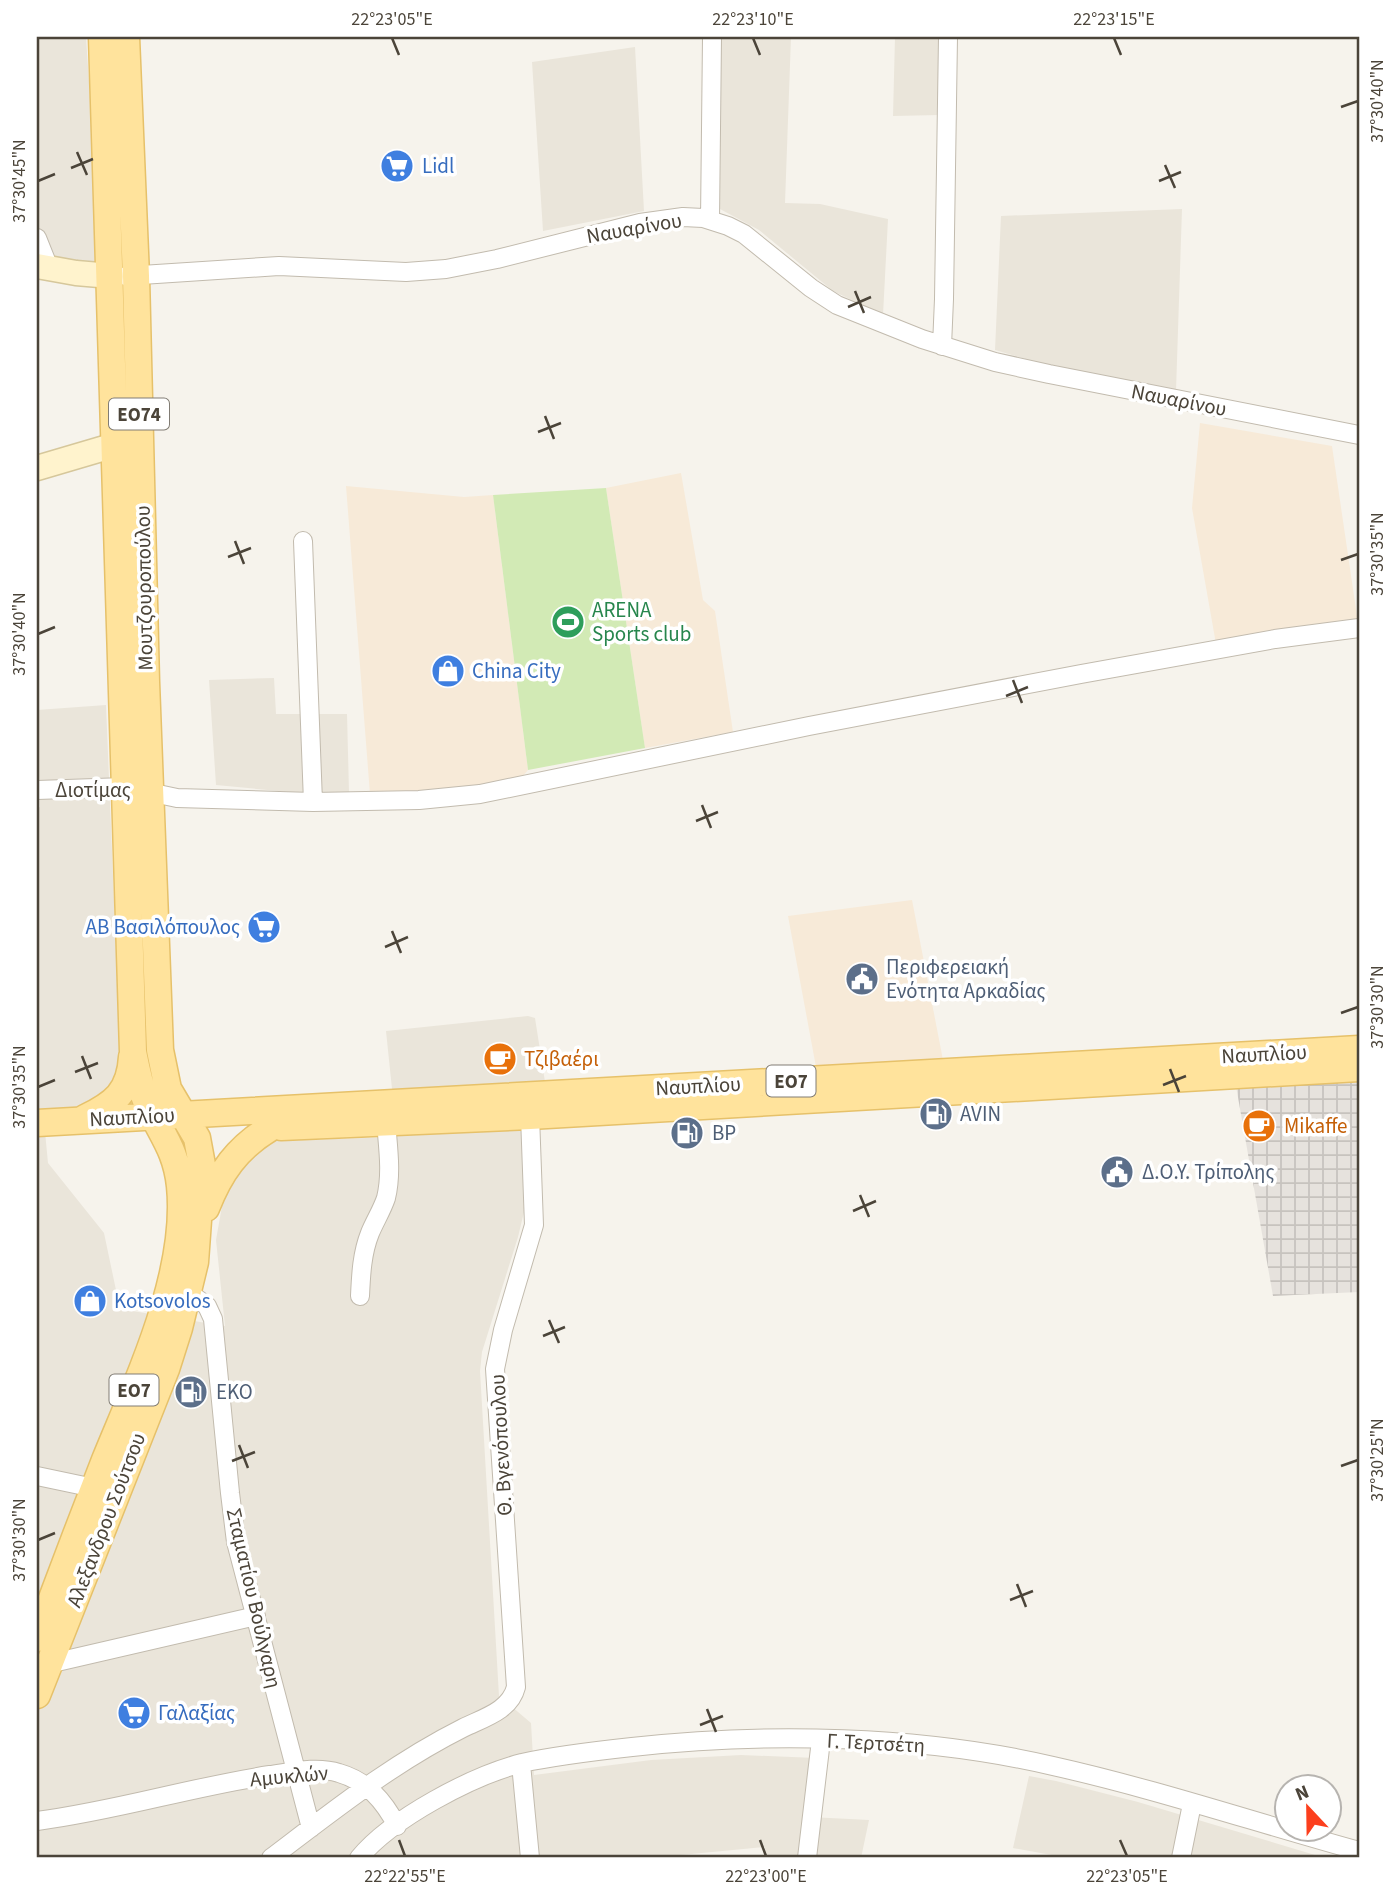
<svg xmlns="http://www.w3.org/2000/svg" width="1396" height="1895" font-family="'Source Sans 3',sans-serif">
<defs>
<pattern id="industrial-grid" width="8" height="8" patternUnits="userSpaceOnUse" patternTransform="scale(1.75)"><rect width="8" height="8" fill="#e6e2dd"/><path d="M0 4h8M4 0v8" fill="none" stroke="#c7c3be"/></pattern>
</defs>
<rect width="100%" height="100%" fill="#f6f3ec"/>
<path fill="#eae5da" d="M37,37H86L92,127L96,264L37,253Z
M721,37H791L785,203L820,204L888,219L883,315L833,291L759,230L720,209Z
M895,37H940L939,115L893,116Z
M635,47L644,211L543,231L532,62Z
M1182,209L1176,391L1060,369L995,350L1001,216Z
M274,678L276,714H347L349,792H289L216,785L209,680Z
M106,705L121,1071L93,1107L43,1111L48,1163L104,1233L120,1309L225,1326L216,1240L225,1189L246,1162L274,1141L397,1137L386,1031L528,1016L535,1018L545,1082L521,1083L524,1212L518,1237L482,1352L480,1371L499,1696L531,1723L534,1775L651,1760L741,1755L816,1758L810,1817L869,1820L861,1858H765V1847L650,1858H37V808L40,807L37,710Z
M1029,1776L1056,1781L1138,1802L1315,1855L1314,1858H1068L1013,1848Z"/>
<path fill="#f7ead8" d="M1200,423L1332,446L1358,623L1216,644L1192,508Z
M681,473L703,600L715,611L733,732L645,748L606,488Z
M346,486L464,497L493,495L528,770L522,777L455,790L370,794Z
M912,900L943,1060L816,1067L788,916Z"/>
<path fill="url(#industrial-grid)" d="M1359,1080V1292L1273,1296L1236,1086Z"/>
<path fill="#d2eab5" d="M606,488L645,748L528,770L493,495Z"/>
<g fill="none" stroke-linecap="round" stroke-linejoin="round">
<defs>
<path id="street" d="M710,220L712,37
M37,238L49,268
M126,276L279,266L406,272L446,269L497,259L640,223L683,217L703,218L728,226L744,234L811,288L837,305L922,339L995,362L1049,374L1359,435
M942,346L944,299L948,37
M303,541L313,802
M37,790L125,787L177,798L313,802L419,800L480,794L809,726L1081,674L1275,639L1359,628
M188,1292L207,1306L213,1319L230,1493L236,1542L311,1828
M360,1296C361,1274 362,1253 370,1233C375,1221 382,1210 386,1198C392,1173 388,1148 386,1122
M37,1476L94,1488
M44,1665L256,1616
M521,1764L530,1858
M37,1821C115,1811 191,1787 270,1775C292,1772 317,1766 339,1773C367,1781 384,1801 397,1826
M271,1858C333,1811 393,1763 463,1728C483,1718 510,1711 516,1687L495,1369L503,1330L534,1225L530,1116
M359,1858C392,1818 472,1776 522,1763C558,1755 595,1751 632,1747C766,1732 921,1735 1053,1766C1156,1789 1257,1823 1359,1851
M807,1858L821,1740
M1181,1858L1192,1804"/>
<path id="secondary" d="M37,266L76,273L111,276
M37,468L132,440"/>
<path id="primary" d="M85,1118C114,1104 130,1092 132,1057
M37,1123L1359,1049
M281,1127L530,1116L1359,1068
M206,1208C220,1172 237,1148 270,1128
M37,1638C59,1579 82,1519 105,1460C138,1379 189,1274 180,1186C176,1147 158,1131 145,1098C139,1083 136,1067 133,1052L102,37
M37,1695L166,1369L179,1328L195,1262L202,1165L197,1138L168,1089L160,1050L146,682L136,276L126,37"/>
</defs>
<use href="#street" stroke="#c2bbae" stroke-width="20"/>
<use href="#secondary" stroke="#d6c79b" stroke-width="27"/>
<use href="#primary" stroke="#e6c16a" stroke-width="29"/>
<use href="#street" stroke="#fff" stroke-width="18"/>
<use href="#secondary" stroke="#fff3cd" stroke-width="24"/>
<use href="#primary" stroke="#ffe39c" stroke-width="26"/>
</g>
<path fill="none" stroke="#4b4439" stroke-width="2.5" d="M392,38L399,55M753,38L760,55M1114,38L1121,55M1341,107L1358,101M77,152L87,175M1165,165L1175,188M71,168L93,159M38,181L55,174M1159,181L1181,172M855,291L864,313M848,307L871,297M545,416L554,439M538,432L561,423M235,541L244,564M228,557L251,548M1341,560L1358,554M38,634L55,627M1013,680L1022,703M1006,696L1028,687M702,805L711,828M696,821L718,812M392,931L401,953M385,947L408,937M1341,1013L1358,1007M82,1056L91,1079M1170,1069L1179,1092M75,1072L98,1063M1163,1085L1186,1076M38,1087L55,1080M860,1195L869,1217M853,1211L876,1201M549,1320L559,1343M543,1336L565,1327M239,1445L248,1468M232,1461L255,1452M1341,1466L1358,1460M38,1540L55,1533M1017,1584L1026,1607M1010,1600L1033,1591M707,1709L716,1732M700,1725L723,1716M399,1840L405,1856M760,1840L766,1856M1120,1840L1127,1856"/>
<defs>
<symbol id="supermarket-disc" viewBox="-11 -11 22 22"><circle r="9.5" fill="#3f7fe0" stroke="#fff"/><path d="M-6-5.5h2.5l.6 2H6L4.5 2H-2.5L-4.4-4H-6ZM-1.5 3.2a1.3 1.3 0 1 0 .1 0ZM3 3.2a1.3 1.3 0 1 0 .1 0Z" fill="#fff"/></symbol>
<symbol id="stadium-disc" viewBox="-11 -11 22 22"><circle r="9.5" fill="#2e9e5b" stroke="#fff"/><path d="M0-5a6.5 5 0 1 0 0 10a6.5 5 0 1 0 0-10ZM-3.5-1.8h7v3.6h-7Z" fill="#fff"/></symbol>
<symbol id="shop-disc" viewBox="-11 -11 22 22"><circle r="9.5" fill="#3f7fe0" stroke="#fff"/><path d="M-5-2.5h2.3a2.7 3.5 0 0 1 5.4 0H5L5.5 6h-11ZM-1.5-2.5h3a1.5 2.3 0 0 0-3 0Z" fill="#fff"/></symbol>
<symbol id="civic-disc" viewBox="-11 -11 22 22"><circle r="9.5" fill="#5c6f8a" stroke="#fff"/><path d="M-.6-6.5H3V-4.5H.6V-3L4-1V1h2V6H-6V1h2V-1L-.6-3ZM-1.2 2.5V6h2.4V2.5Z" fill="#fff"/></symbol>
<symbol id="cafe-disc" viewBox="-11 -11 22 22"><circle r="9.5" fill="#e8710a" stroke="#fff"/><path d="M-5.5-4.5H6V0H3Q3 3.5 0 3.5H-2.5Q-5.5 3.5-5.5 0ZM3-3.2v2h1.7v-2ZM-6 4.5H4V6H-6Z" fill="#fff"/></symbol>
<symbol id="fuel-disc" viewBox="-11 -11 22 22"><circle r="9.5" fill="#5c6f8a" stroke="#fff"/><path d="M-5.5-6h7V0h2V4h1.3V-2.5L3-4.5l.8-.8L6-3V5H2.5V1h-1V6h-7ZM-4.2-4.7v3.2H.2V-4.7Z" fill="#fff"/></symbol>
</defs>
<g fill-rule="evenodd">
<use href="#supermarket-disc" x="378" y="147" width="38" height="38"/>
<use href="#stadium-disc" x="549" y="603" width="38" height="38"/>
<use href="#shop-disc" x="429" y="652" width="38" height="38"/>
<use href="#supermarket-disc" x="245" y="908" width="38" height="38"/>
<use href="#civic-disc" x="843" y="960" width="38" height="38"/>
<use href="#cafe-disc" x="481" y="1040" width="38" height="38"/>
<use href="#fuel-disc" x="917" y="1095" width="38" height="38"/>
<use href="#cafe-disc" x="1240" y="1107" width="38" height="38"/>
<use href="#fuel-disc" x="668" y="1114" width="38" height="38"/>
<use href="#civic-disc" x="1098" y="1153" width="38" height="38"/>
<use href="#shop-disc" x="71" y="1282" width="38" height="38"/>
<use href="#fuel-disc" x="172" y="1373" width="38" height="38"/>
<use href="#supermarket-disc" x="115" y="1694" width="38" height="38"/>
</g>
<g text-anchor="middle" stroke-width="7" stroke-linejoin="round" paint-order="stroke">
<g fill="#fff" stroke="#817c74" stroke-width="2">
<rect x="109" y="398.5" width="60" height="31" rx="5"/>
<rect x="766.5" y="1065.5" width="49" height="31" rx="5"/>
<rect x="109.5" y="1374.5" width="49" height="31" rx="5"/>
</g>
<g font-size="19" font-weight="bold" fill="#4b4439">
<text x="139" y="421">ΕΟ74</text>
<text x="791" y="1088">ΕΟ7</text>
<text x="134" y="1397">ΕΟ7</text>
</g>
<g font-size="21" fill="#366cbe" stroke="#fff" text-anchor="start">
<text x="422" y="173">Lidl</text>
<text x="472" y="678">China City</text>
<text x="240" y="934" text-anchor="end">ΑΒ Βασιλόπουλος</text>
<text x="114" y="1308">Kotsovolos</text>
<text x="158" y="1720">Γαλαξίας</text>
</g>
<g font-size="21" fill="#4b4439" stroke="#fff">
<text transform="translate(634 228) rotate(-10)" y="7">Ναυαρίνου</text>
<text transform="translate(1179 400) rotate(11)" y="7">Ναυαρίνου</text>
<text transform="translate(144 588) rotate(-91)" y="7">Μουτζουροπούλου</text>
<text x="93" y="797">Διοτίμας</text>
<text transform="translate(1264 1054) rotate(-3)" y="7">Ναυπλίου</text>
<text transform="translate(698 1086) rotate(-3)" y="7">Ναυπλίου</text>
<text transform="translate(132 1117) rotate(-3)" y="7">Ναυπλίου</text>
<text transform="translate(501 1445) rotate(-93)" y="7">Θ. Βγενόπουλου</text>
<text transform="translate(106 1520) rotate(-69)" y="7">Αλεξανδρου Σούτσου</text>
<text transform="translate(254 1598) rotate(77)" y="7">Σταματίου Βούλγαρη</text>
<text transform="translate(876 1743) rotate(3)" y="7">Γ. Τερτσέτη</text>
<text transform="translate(289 1776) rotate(-5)" y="7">Αμυκλών</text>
</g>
<g font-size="21" fill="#27864d" stroke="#fff" text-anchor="start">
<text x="592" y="617">ARENA<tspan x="592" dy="24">Sports club</tspan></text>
</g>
<g font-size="21" fill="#4e5e75" stroke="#fff" text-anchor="start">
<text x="886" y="974">Περιφερειακή<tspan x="886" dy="24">Ενότητα Αρκαδίας</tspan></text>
<text x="960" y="1121">AVIN</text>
<text x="712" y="1140">BP</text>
<text x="1142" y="1179">Δ.Ο.Υ. Τρίπολης</text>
<text x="216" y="1399">EKO</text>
</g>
<g font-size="21" fill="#c56008" stroke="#fff" text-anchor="start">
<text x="524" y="1066">Τζιβαέρι</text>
<text x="1284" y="1133">Mikaffe</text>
</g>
</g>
<rect width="1396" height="1895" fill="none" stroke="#ffffff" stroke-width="77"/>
<g transform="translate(1308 1808) rotate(338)"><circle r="33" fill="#ffffff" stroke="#b7b4b0" stroke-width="2"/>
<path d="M0-5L12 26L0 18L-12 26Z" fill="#fc3f1d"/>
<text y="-10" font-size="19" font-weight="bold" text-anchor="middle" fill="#4b4439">N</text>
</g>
<rect x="38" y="38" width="1320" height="1818" fill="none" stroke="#4b4439" stroke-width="2.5"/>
<g font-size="18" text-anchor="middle" fill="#4b4439">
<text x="392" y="25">22°23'05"E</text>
<text x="753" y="25">22°23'10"E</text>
<text x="1114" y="25">22°23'15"E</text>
<text transform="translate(1377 101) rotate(-90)" y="6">37°30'40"N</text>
<text transform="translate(19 181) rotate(-90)" y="6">37°30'45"N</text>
<text transform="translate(1377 554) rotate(-90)" y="6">37°30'35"N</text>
<text transform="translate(19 634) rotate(-90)" y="6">37°30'40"N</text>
<text transform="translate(1377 1007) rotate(-90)" y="6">37°30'30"N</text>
<text transform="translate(19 1087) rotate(-90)" y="6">37°30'35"N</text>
<text transform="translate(1377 1460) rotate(-90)" y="6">37°30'25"N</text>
<text transform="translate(19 1540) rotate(-90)" y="6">37°30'30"N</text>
<text x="405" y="1882">22°22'55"E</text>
<text x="766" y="1882">22°23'00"E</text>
<text x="1127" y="1882">22°23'05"E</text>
</g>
</svg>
